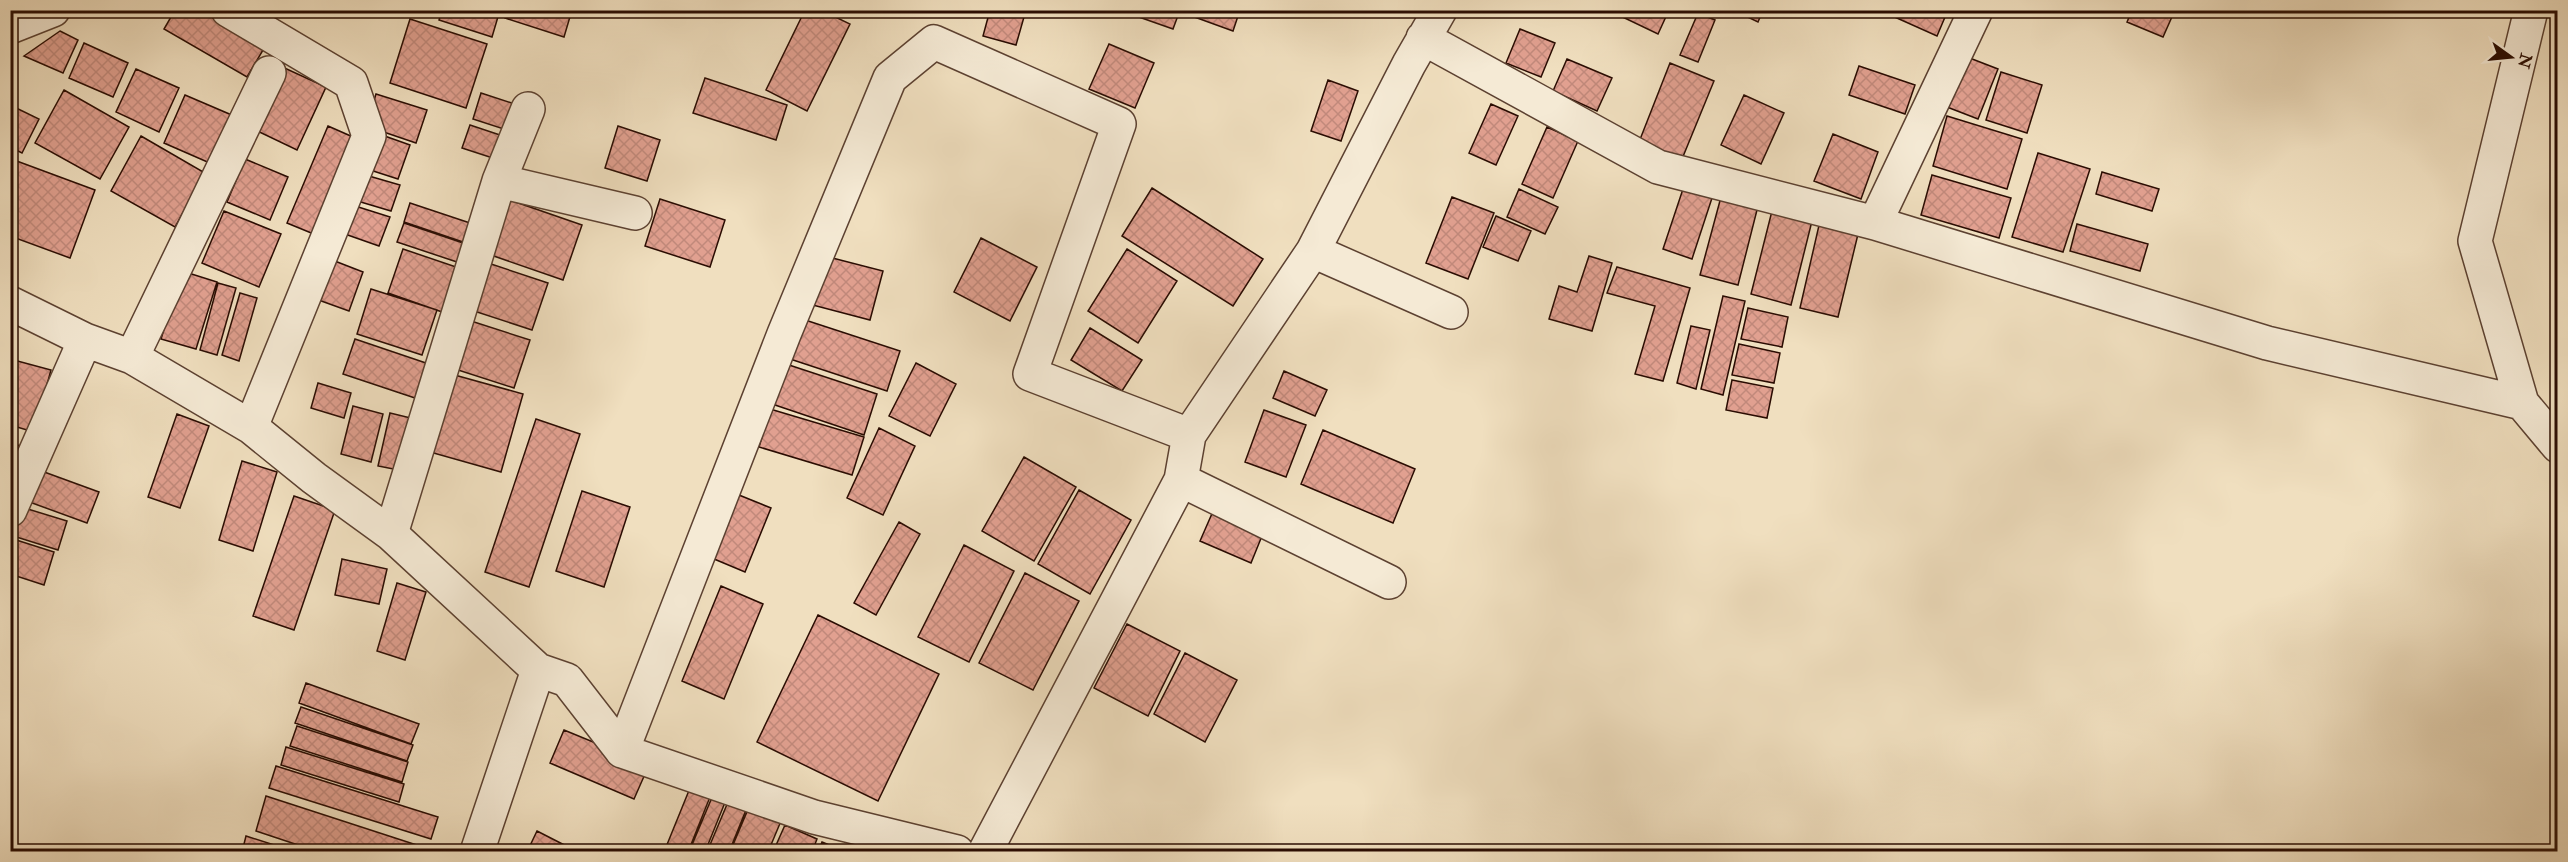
<svg xmlns="http://www.w3.org/2000/svg" width="2568" height="862" font-family="'IM FELL Double Pica',serif">
<defs>
<pattern id="building-cross-hatch" width="8" height="8" patternUnits="userSpaceOnUse" patternTransform="scale(1.5)"><rect width="8" height="8" fill="#e1a090"/><path d="M0 0l8 8M0 8l8-8" fill="none" stroke="#c1897b"/></pattern>
</defs>
<rect width="100%" height="100%" fill="#f0dfbf"/>
<filter id="stains"><feTurbulence type="fractalNoise" baseFrequency=".00333" numOctaves="4"/><feColorMatrix values="0 0 0 0 .2 0 0 0 0 .09 0 0 0 0 .02 0 0 0 .5 -.17"/></filter>
<radialGradient id="worn" r=".72"><stop offset=".6" stop-color="#630" stop-opacity="0"/><stop offset="1" stop-color="#630" stop-opacity=".3"/></radialGradient>
<path fill="url(#building-cross-hatch)" stroke="#2a0c02" stroke-width="1.5" d="M175,10H206L266,45L247,77L164,29Z
M442,10H500L492,37L439,20Z
M507,10H572L564,37L505,18Z
M805,10H821L850,24L807,111L766,90Z
M990,10H1026L1016,45L983,36Z
M1119,10H1180L1173,29Z
M1191,10H1240L1233,31L1189,15Z
M1608,10H1669L1658,34Z
M1733,10H1763L1758,22Z
M1879,10H1948L1937,36Z
M2132,10H2175L2163,37L2127,22Z
M1698,13L1715,20L1698,62L1680,55Z
M410,19L487,44L466,108L390,83Z
M1520,29L1555,43L1541,77L1506,63Z
M60,31L78,40L63,73L24,56Z
M84,43L128,63L113,97L69,78Z
M1109,44L1154,63L1135,108L1089,89Z
M1967,57L1998,69L1978,119L1947,107Z
M1567,59L1612,78L1597,111L1553,91Z
M1670,63L1714,81L1682,159L1639,142Z
M278,65L326,87L297,150L249,127Z
M1859,66L1915,85L1905,114L1849,95Z
M136,69L179,88L159,132L116,112Z
M2001,72L2042,85L2027,133L1986,120Z
M705,78L787,105L776,140L693,113Z
M1328,80L1358,91L1341,141L1311,131Z
M64,90L129,127L100,179L35,143Z
M481,93L521,106L513,132L473,119Z
M376,94L427,110L416,143L366,126Z
M185,95L234,116L212,164L164,143Z
M1744,95L1784,113L1761,164L1721,145Z
M1491,104L1518,116L1496,165L1469,153Z
M10,105L39,119L22,153L10,147Z
M1947,116L2022,139L2007,189L1933,166Z
M470,125L509,138L502,161L462,148Z
M328,126L362,141L321,237L287,223Z
M618,126L660,140L647,181L605,168Z
M1547,127L1578,141L1553,198L1522,184Z
M379,134L410,145L398,179L367,169Z
M1833,134L1878,152L1861,199L1814,181Z
M141,136L205,173L175,227L111,191Z
M2038,153L2090,169L2063,252L2012,237Z
M245,159L288,177L270,220L227,202Z
M14,160L95,190L70,258L10,236V168Z
M2102,172L2159,189L2152,211L2096,194Z
M362,174L400,185L391,211L354,200Z
M1932,175L2011,198L1999,238L1921,215Z
M1152,188L1263,259L1233,306L1122,236Z
M1519,189L1558,207L1545,234L1507,217Z
M1683,189L1712,198L1692,259L1663,249Z
M1452,197L1494,213L1468,279L1426,263Z
M1721,197L1758,206L1738,285L1700,275Z
M507,199L582,225L563,280L488,254Z
M660,199L725,220L710,267L645,246Z
M410,203L473,224L466,243L404,222Z
M352,205L390,217L379,246L342,233Z
M1773,207L1813,217L1791,305L1751,294Z
M224,211L281,234L259,287L202,263Z
M1496,216L1531,231L1518,261L1483,247Z
M1820,221L1859,230L1838,317L1800,308Z
M404,223L466,244L460,263L397,242Z
M2077,224L2148,244L2140,271L2070,251Z
M981,238L1037,267L1010,321L954,292Z
M403,249L459,268L445,313L388,293Z
M1127,249L1177,281L1138,343L1088,311Z
M817,254L883,271L870,320L805,303Z
M1589,256L1612,263L1592,331L1549,319L1559,286L1577,292Z
M327,258L363,272L349,311L313,298Z
M488,263L548,283L532,330L471,310Z
M1617,267L1690,288L1663,381L1635,374L1655,306L1607,293Z
M182,271L217,282L196,349L161,339Z
M218,283L236,288L217,355L200,350Z
M371,289L437,310L422,355L357,334Z
M240,293L257,298L239,361L222,355Z
M1723,296L1745,301L1723,395L1701,389Z
M1748,308L1788,317L1782,347L1741,339Z
M796,317L900,351L887,391L784,357Z
M471,321L530,340L514,388L455,369Z
M1691,326L1710,330L1696,389L1677,383Z
M1090,328L1142,360L1122,391L1071,360Z
M355,339L426,363L415,398L343,374Z
M1739,344L1780,353L1774,383L1732,375Z
M10,359L51,370L34,432L10,425Z
M916,363L956,384L930,436L889,416Z
M786,364L877,394L864,435L772,404Z
M1284,371L1327,390L1315,416L1273,398Z
M451,374L523,394L501,472L430,452Z
M1732,380L1773,388L1767,418L1726,410Z
M318,383L351,393L344,418L311,408Z
M353,406L383,414L371,462L341,454Z
M770,409L864,437L852,475L759,447Z
M1264,410L1306,425L1286,477L1245,462Z
M390,413L415,419L404,471L378,466Z
M177,414L209,426L180,508L148,497Z
M536,419L580,434L529,587L485,572Z
M879,428L915,446L883,515L847,498Z
M1323,430L1415,469L1393,523L1301,484Z
M10,443L21,446L10,478Z
M1024,457L1076,487L1034,561L982,531Z
M242,461L277,472L253,551L219,540Z
M36,469L99,492L87,523L24,500Z
M1079,490L1131,520L1090,594L1038,564Z
M582,491L630,507L604,587L556,571Z
M734,493L771,508L745,572L707,556Z
M294,496L335,510L294,630L253,616Z
M18,506L67,521L58,550L10,535Z
M1214,509L1264,531L1251,563L1200,541Z
M899,522L920,534L876,615L854,603Z
M10,538L54,552L44,585L10,574Z
M964,545L1014,571L969,662L918,637Z
M342,559L387,569L379,604L335,595Z
M1025,573L1079,601L1033,690L979,663Z
M397,583L426,592L405,660L377,651Z
M721,586L763,604L724,699L682,681Z
M818,615L939,674L878,801L757,742Z
M1127,624L1180,651L1148,716L1094,688Z
M1185,653L1237,680L1205,742L1154,714Z
M306,683L419,724L411,744L299,703Z
M301,707L413,745L407,761L295,723Z
M297,726L408,762L402,782L290,746Z
M564,730L649,765L634,799L550,763Z
M286,747L404,784L399,802L281,765Z
M276,766L438,817L431,839L269,788Z
M690,788L710,797L688,852H664Z
M713,795L726,800L705,852H689Z
M266,796L429,849L428,852H319L256,831Z
M728,802L746,810L729,852H707Z
M749,807L781,821L768,852H730Z
M785,825L817,839L812,852H773Z
M537,831L578,852H527Z
M246,836L296,852H242Z
M822,842L844,851V852H818Z"/>
<g fill="none" stroke-linecap="round" stroke-linejoin="round">
<defs>
<path id="minor" d="M228,10L351,83L369,136L251,427
M2531,10L2475,241L2522,403L2558,446
M10,27L53,10
M1423,38L1658,167L1875,223L1976,10
M499,181L635,213
M1875,223L2267,343L2522,403
M1313,251L1451,312
M10,303L85,340L132,357L251,427L314,478L391,534L538,670L567,680L622,751L814,817L957,852
M132,357L269,73
M1189,435L1313,251L1409,64L1440,10
M1181,480L1389,582
M10,510L85,340
M391,534L499,181L528,109
M622,751L784,334L890,78L934,42L1119,124L1030,374L1189,435L1181,480L985,852
M477,852L538,670"/>
</defs>
<use href="#minor" stroke="#5c4131" stroke-width="36"/>
<use href="#minor" stroke="#f5ead5" stroke-width="33"/>
</g>
<rect width="2568" height="862" fill="none" stroke="#f0dfbf" stroke-width="36"/>
<rect x="12" y="12" width="2544" height="838" fill="none" stroke="#2a0c02" stroke-width="3"/>
<rect x="18" y="18" width="2532" height="826" fill="none" stroke="#2a0c02" stroke-width="1.5"/>
<g transform="translate(2511 57) rotate(105)" stroke="#f5ead5" stroke-width="4.5" paint-order="stroke">
<path d="M0-4.5L10 22L0 15L-10 22Z" fill="#2a0c02"/>
<text y="-9" font-size="16" font-weight="bold" text-anchor="middle" fill="#2a0c02">N</text>
</g>
<rect width="100%" height="100%" filter="url(#stains)"/>
<rect width="100%" height="100%" fill="url(#worn)"/>
</svg>
